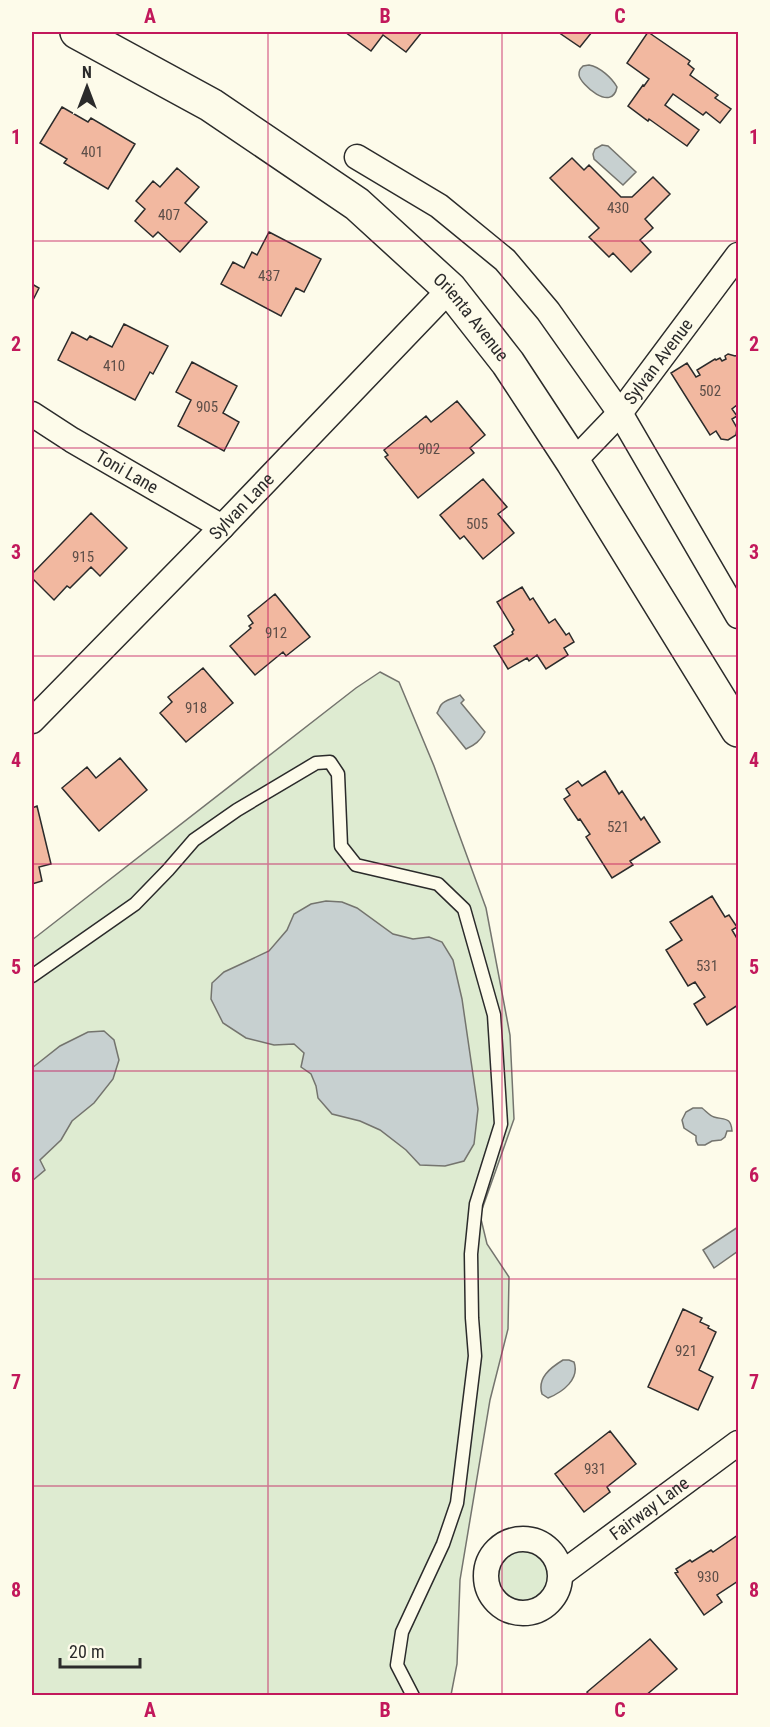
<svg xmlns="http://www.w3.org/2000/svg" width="770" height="1727" font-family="'Roboto Condensed',sans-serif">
<rect width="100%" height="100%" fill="#fdfbea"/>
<path fill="#deebd1" stroke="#74746e" stroke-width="1.5" d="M380,672L399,682L434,766L486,908L510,1035L514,1119L480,1215L487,1244L509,1277L508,1329L490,1400L460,1580L457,1664L451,1695L32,1696V940L356,688Z
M495 1574a28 28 0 1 1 56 0a28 28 0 1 1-56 0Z"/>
<path fill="#c7d0d0" stroke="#74746e" stroke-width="1.5" d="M589,65C600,67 612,78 617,87C612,113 580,84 579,75C579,70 580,69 583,66Z
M602,145L608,146L636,172L623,185L594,159L593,154L595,149Z
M460,695L464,700L461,703L485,732C480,741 475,745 466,749L437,713C439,710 439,708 441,705C445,699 454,699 460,695Z
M326,901L342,902L357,908L393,934L413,939L429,937L442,942L453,960L462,999L478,1109L474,1144L464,1161L445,1166L420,1165L406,1150L380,1130L360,1121L332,1114L318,1098L316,1086L311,1074L301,1067L304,1053L294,1044L274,1045L246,1038L223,1023L211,999L212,983L224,972L269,951L287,930L294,914L311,904Z
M104,1031L114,1040L119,1060L113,1079L94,1103L72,1121L61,1140L40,1160L45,1170L32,1181V1068L60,1046L88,1032Z
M693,1108H702C706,1111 710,1116 714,1117C725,1120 731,1117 732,1131H727L725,1137L721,1140L712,1141L705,1145H698L696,1141V1136L684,1128L682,1120L686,1112Z
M738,1227V1251L714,1268L703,1250Z
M563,1360H569L574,1362C580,1379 563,1392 548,1398L542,1394C537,1378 550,1368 563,1360Z"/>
<path fill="#f2b8a0" stroke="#2b2b2b" stroke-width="1.5" d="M345,32H422L406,52L383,35L371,51Z
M558,32H592L580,47Z
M648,32L690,61L688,64L694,69L690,75L718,95L715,98L731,109L720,123L706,112L703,115L673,94L665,105L699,130L687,146L649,119L648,121L628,106L643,85L644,86L649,79L627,63Z
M62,107L88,122L91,118L135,144L108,189L64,163L67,159L40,143Z
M572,158L584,170L589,165L621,197H632L653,177L670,194L645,219L653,228L640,240L651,252L631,272L613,253L609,257L589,237L599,228L550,178Z
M177,168L199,187L185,203L207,222L180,252L158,232L153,237L135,221L145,209L136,201L153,181L160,187Z
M269,232L321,259L304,292L296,288L281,316L221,284L233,262L244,268L252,252L257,255Z
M32,284L39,288L32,302Z
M124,324L168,346L153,374L150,372L135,400L58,360L72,332L87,340L90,336L112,347Z
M728,354L735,356L738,355V408L737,405L732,409L737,416L732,419L737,428L736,435L728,440L721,439L716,431L710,435L671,373L687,363L696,377L700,375L697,370L715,359L716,360L720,358L722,361L726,359L725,356Z
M192,362L237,386L223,413L239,422L224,451L178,426L191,400L176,392Z
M457,401L485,435L470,448L474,453L418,498L385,457L388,455L384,450L426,416L431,422Z
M483,479L507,507L498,514L514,533L483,559L464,536L460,539L440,515Z
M91,513L127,548L100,576L91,567L70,588L67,586L54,600L32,578V574Z
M522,587L530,600L533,598L549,623L555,619L566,635L569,633L574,642L564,648L568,655L546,669L537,655L529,661L527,658L508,669L494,646L513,634L512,632L514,630L497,602Z
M275,594L310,637L286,656L283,652L255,675L230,646L251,628L249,626L253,623L248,616Z
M203,668L233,703L186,742L160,713L172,702L168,697Z
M120,758L147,790L99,831L62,788L87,767L96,778Z
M605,771L619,794L622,791L641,820L644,817L660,842L630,861L633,865L612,878L586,837L590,834L580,819L578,820L564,799L570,795L566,789L578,781L582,786Z
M37,806L51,864L39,867L42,881L32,884V808Z
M712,896L725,917L729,915L737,927L732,930L738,940V1005L707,1025L694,1004L705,997L695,982L688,986L666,950L682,940L670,922Z
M683,1309L702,1318L700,1322L709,1326L708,1328L716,1332L699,1370L713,1377L698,1410L648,1387Z
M610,1431L636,1464L607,1487L610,1492L584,1512L555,1474Z
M738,1535V1581L717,1595L722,1602L704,1615L675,1573L678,1572L676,1569L690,1560L692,1562L711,1550L713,1552Z
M650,1639L677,1669L645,1696H590L587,1692Z"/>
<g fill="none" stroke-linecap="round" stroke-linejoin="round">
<defs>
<path id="lane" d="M32,976L135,904L168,870L194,840L237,810L316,763L330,762L338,774L341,846L356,865L438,884L464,909L494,1015L501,1124L476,1204L471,1254L472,1318L475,1356L457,1503L443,1544L402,1632L397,1665L413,1696"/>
<g id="street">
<path d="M357,157L439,206L505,260L548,311L620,413L738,616"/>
<path id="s1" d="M32,414L72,440L222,527"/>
<path id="s2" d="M573,462L620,413L738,255"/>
<path id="s3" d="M32,721L222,527L450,289"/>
<circle cx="523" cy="1576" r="37"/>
<path id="s4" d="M561,1574L738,1443"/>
</g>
<g id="secondary">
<path id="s5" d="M77,32L211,105L357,204L450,289L508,363L573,462L738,730"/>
</g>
</defs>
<use href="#lane" stroke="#2b2b2b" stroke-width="15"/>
<use href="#street" stroke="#2b2b2b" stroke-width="27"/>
<use href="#secondary" stroke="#2b2b2b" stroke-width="36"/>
<use href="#lane" stroke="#fdfbea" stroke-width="12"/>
<use href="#street" stroke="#fdfbea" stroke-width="24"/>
<use href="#secondary" stroke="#fdfbea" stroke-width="33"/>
</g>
<path fill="none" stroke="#c2185b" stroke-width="1.5" stroke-opacity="0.55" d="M268,32V1696M502,32V1696M32,241H738M32,448H738M32,656H738M32,864H738M32,1071H738M32,1279H738M32,1486H738"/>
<g text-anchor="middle" stroke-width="4.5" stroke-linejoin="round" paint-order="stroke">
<g font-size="15" fill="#5d4e48">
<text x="92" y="157">401</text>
<text x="618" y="213">430</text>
<text x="169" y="220">407</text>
<text x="269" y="281">437</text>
<text x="114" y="371">410</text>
<text x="710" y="396">502</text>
<text x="207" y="412">905</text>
<text x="429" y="454">902</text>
<text x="477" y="529">505</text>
<text x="83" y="562">915</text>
<text x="276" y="638">912</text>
<text x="196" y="713">918</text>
<text x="618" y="832">521</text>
<text x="707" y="971">531</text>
<text x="686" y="1356">921</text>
<text x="595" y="1474">931</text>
<text x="708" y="1582">930</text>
</g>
<g font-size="18" fill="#2b2b2b" stroke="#fdfbea">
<text dy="6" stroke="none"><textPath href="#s5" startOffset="490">Orienta Avenue</textPath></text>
<text dy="6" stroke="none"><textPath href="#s2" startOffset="132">Sylvan Avenue</textPath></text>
<text dy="6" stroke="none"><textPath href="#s1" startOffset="111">Toni Lane</textPath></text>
<text dy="6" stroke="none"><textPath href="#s3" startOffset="300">Sylvan Lane</textPath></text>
<text dy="6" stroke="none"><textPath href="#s4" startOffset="110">Fairway Lane</textPath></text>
</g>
</g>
<rect width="770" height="1727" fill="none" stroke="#fdfbea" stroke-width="66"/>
<g transform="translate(87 87)" stroke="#fdfbea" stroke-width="4.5" paint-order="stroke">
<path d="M0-4.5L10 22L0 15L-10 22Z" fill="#2b2b2b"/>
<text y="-9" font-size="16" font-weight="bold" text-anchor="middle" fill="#2b2b2b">N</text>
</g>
<path d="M60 1658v9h80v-9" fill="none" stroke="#2b2b2b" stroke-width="3"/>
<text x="69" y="1658" font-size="18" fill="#2b2b2b" stroke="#fdfbea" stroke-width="4.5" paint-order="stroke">20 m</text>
<rect x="33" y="33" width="704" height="1661" fill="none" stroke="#c2185b" stroke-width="2"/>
<g font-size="20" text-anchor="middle" font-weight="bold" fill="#c2185b">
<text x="150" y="23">A</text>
<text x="385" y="23">B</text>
<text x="620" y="23">C</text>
<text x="16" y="144">1</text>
<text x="754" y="144">1</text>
<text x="16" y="351">2</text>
<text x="754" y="351">2</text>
<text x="16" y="559">3</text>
<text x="754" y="559">3</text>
<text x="16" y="767">4</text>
<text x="754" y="767">4</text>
<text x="16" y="974">5</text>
<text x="754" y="974">5</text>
<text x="16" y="1182">6</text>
<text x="754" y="1182">6</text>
<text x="16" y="1389">7</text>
<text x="754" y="1389">7</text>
<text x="16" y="1597">8</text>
<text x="754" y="1597">8</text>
<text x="150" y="1717">A</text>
<text x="385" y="1717">B</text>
<text x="620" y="1717">C</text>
</g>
</svg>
